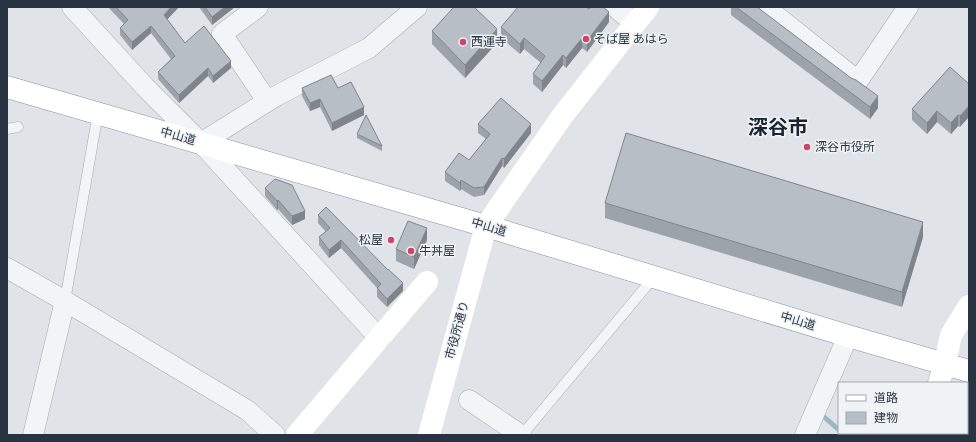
<svg xmlns="http://www.w3.org/2000/svg" width="976" height="442" font-family="'Exo 2','Noto Sans JP',sans-serif">
<rect width="100%" height="100%" fill="#e0e4e9"/>
<g fill="none" stroke-linecap="round" stroke-linejoin="round">
<path stroke="#9ab6ca" stroke-width="5" d="M822,415L839,430
M843,433L845,435"/>
<defs>
<path id="lane" d="M7,129L18,127
M65,301L98,113
M522,435L654,277"/>
<path id="street" d="M72,7L145,87L201,143L380,339
M258,7L222,34L267,101
M615,7L635,24
M765,7L858,81L908,7
M201,143L276,96L369,48L417,7
M7,268L65,301L247,410L275,435
M469,400L521,435
M33,435L65,301
M805,435L848,336"/>
<path id="primary" d="M939,383L945,363
M915,435L916,433"/>
<path id="highway" d="M7,87L486,226L848,336L969,371"/>
</defs>
<use href="#lane" stroke="#a5acb3" stroke-width="11"/>
<use href="#street" stroke="#a5acb3" stroke-width="21"/>
<use href="#primary" stroke="#9faab5" stroke-width="23"/>
<use href="#highway" stroke="#8793a0" stroke-width="23"/>
<use href="#lane" stroke="#f2f5f7" stroke-width="10"/>
<use href="#street" stroke="#f2f5f7" stroke-width="20"/>
<path stroke="#fff" stroke-width="22" d="M945,363L951,335L969,306
M297,435L427,282
M429,435L486,226L563,115L648,7"/>
<use href="#primary" stroke="#fff" stroke-width="22"/>
<use href="#highway" stroke="#fff" stroke-width="22"/>
</g>
<path fill="#9da3aa" d="M108,7H179L167,19L185,43L231,68L213,83L208,76L179,103L158,79V72L171,59L151,33L132,50L120,35V28L124,24Z
M199,7H235L212,25Z
M731,7H757L878,108L870,119L731,15Z
M609,22L587,52L582,48L566,68L563,65L542,92L533,84V74L541,63L524,49L520,54L501,38V27Z
M432,31L497,43L465,78L432,44Z
M969,84L960,127L958,126L951,134L937,122L927,134L912,120V109Z
M302,88H338L364,115L332,131L320,107L310,111L302,96Z
M478,124L531,133L504,168L502,166L484,195L474,197L461,189L460,191L445,181V172L469,160L486,139L478,133Z
M357,134L382,146V151L357,138Z
M265,188L305,219L292,225L278,209L277,210L265,196Z
M605,203L923,237L902,307L605,218Z
M318,215L403,291L387,307L377,297V288L341,248L329,258L319,245V237L326,232L318,223Z
M427,240L414,269L396,261V249Z"/>
<path fill="#80858b" d="M171,7H179L164,23V15Z
M225,7H235L212,25V17Z
M609,12V22L587,52V41Z
M151,26V33L132,50V42Z
M497,29V43L465,78V65Z
M524,38V49L520,54V44Z
M582,38V48L566,68V58Z
M563,55V65L542,92V81Z
M231,61V68L213,83V76Z
M208,68V76L179,103V95Z
M878,96V108L870,119V107Z
M320,99V107L310,111V103Z
M969,106V117L960,127V116Z
M364,107V115L332,131V123Z
M937,111V122L927,134V123Z
M958,115V126L951,134V123Z
M531,124V133L504,168V159Z
M502,158V166L484,195V187Z
M461,180V189L460,191V183Z
M278,200V209L277,210V201Z
M305,211V219L292,225V216Z
M923,222V237L902,307V292Z
M427,228V240L414,269V257Z
M341,240V248L329,258V250Z
M403,283V291L387,307V299Z"/>
<path fill="#b7bec6" stroke="#80858b" d="M116,7H171L164,15L185,43L204,26L231,61L213,76L208,68L179,95L158,72L175,56L151,26L132,42L120,28L128,20Z
M205,7H225L212,17Z
M454,7H474L497,29L465,65L432,31Z
M518,7H586L589,9L590,7H603L609,12L587,41L582,38L566,58L563,55L542,81L533,74L545,56L524,38L520,44L501,27Z
M736,7H757L851,78L856,80L878,96L870,107Z
M950,67L969,84V106L960,116L958,115L951,123L937,111L927,123L912,109Z
M331,75L338,88L351,82L364,107L332,123L320,99L310,103L302,88Z
M501,98L531,124L504,159L502,158L484,187L474,188L461,180L460,183L445,172L459,153L469,160L490,134L478,124Z
M366,115L382,146L357,134Z
M626,133L923,222L902,292L605,203Z
M275,179L292,185L305,211L292,216L278,200L277,201L265,188Z
M326,207L388,270V269L403,283L387,299L377,288L381,284L341,240L329,250L319,237L330,228L318,215Z
M408,221L427,228L414,257L396,249Z"/>
<g fill="#d04366" stroke="#eff3f6" stroke-width="1.5">
<circle cx="586" cy="39" r="4"/>
<circle cx="463" cy="42" r="4"/>
<circle cx="807" cy="147" r="4"/>
<circle cx="391" cy="240" r="4"/>
<circle cx="411" cy="251" r="4"/>
</g>
<g text-anchor="middle" stroke-width="3" stroke-linejoin="round" paint-order="stroke">
<g font-size="12" fill="#283441" stroke="#eff3f6" text-anchor="start">
<text x="594" y="43">そば屋 あはら</text>
<text x="471" y="46">西運寺</text>
<text x="815" y="151">深谷市役所</text>
<text x="383" y="244" text-anchor="end">松屋</text>
<text x="419" y="255">牛丼屋</text>
</g>
<g font-size="12" fill="#283441" stroke="#eff3f6">
<text transform="translate(178 136) rotate(16)" y="4">中山道</text>
<text transform="translate(489 227) rotate(17)" y="4">中山道</text>
<text transform="translate(798 321) rotate(17)" y="4">中山道</text>
<text transform="translate(457 330) rotate(-75)" y="4">市役所通り</text>
</g>
<g font-size="20" font-weight="bold" fill="#1a2431" stroke="#eff3f6">
<text x="778" y="134">深谷市</text>
</g>
</g>
<rect width="976" height="442" fill="none" stroke="#283441" stroke-width="16"/>
<rect x="838" y="382" width="130" height="52" fill="#eff3f6" stroke="#9fa7ae"/>
<rect x="846" y="395" width="20" height="6" fill="#ffffff" stroke="#9fa7ae"/>
<text x="874" y="402" font-size="12" fill="#283441">道路</text>
<rect x="846" y="412" width="20" height="12" fill="#b7bec6" stroke="#9fa7ae"/>
<text x="874" y="422" font-size="12" fill="#283441">建物</text>
</svg>
